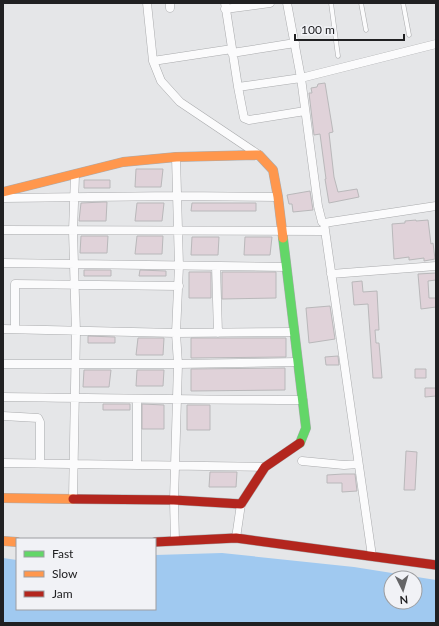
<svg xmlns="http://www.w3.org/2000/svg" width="439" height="626" font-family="Lato,sans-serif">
<rect width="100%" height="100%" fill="#e5e6e8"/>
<path fill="#a0c9f0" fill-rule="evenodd" d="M222,553L354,567L436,580V623H3V558L17,560V609H155V555ZM391,578H415V602H391Z"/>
<path fill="#e0d2d9" stroke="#b9b8ba" d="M325,83L333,132L329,133L334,177L338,192L357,189L359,197L329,203L325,179H326L320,134L314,135L309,93H312L311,88L317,87L318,84Z
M136,169H163L161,187H135Z
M84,180H110V188H84Z
M310,191L313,210L293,212L292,204H289L287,195Z
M103,202H107L106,221H79L81,203Z
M137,203H164L162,221H135Z
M192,203H256V211H191Z
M416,220V221L428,220L431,244L433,243L435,259L424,261V258L409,260V257L394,259L392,224L405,223V221Z
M81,236H108L107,253H80Z
M137,236H163L162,254H135Z
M192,237H219L218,255H191Z
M245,237H272L270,255H244Z
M84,270H111V276H84Z
M140,270L166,271V276H139Z
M189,272H211V298H189Z
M222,272H276V298L222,299Z
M436,273V280L428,281L429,298H436V307L421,309L418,274Z
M362,281L363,292L377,291L379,330H375L376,343H379L382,378H373L368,304L354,305L352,282Z
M330,306L335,339L309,343L306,308Z
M88,336L115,337V343H88Z
M138,338H164L163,355H136Z
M191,338H286V357L191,358Z
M338,356L339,365H326L325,357Z
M285,368V390L191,391V369Z
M415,369H426V378H415Z
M84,370H111L109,387H83Z
M137,370H164L163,386H136Z
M425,388H436V396L425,397Z
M103,404H130V410H103Z
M142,404L164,405V429H142Z
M187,405H210V430H187Z
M406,451L417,452L415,490H404Z
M210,472H237L236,487H209Z
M343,474H355L357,491L342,492V483H327V475Z"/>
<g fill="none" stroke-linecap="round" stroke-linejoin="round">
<defs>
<path id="lane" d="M331,3L338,56
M361,3L366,30
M403,3L409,35"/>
<path id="street" d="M147,3L153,61L161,81L180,102L259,155
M170,3V8
M225,3L238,87L301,78L318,206L322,222L324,223L372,556
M287,3L301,78L436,44
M225,9L270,3
M232,53L295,43
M153,61L232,49
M238,87L244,118L249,120L305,111
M3,198L177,196L278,197
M324,223L436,206
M3,230L325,231
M3,263L286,267
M216,266L218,333
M331,274L436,266
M3,329L176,333L294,332
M15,329V284L179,286
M3,364H178L297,362
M3,397C103,398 203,400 303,400
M3,416L38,418L40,422V463
M302,461L344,465L358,464
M3,463L265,467
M137,465V399
M73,499L76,332L73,231L75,175
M236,538L241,504
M175,541L174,500L178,364L176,333L179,266L176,157"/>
<path id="fast" d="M283,238L306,428L300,443"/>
<path id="slow" d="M3,192L123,162L176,157L259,155L273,170L278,197L283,238
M3,498L73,499
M3,541L17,542"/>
<path id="jam" d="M73,499L174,500L241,504L265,467L300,443
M155,542L236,538L436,565"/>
</defs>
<use href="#lane" stroke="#aaabad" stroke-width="5"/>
<use href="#street" stroke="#aaabad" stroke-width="9"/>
<use href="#fast" stroke="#aaabad" stroke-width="10"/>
<use href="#slow" stroke="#aaabad" stroke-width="10"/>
<use href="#jam" stroke="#aaabad" stroke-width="10"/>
<use href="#lane" stroke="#fbfbfc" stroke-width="4"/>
<use href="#street" stroke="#fbfbfc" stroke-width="8"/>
<use href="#fast" stroke="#63d668" stroke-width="9"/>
<use href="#slow" stroke="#ff974d" stroke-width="9"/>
<use href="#jam" stroke="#b3261e" stroke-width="9"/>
</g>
<rect width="439" height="626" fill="none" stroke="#202022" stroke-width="8"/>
<rect x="16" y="538" width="140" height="72" fill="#f1f2f6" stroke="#9d9ea1"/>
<rect x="24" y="551" width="20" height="6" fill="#63d668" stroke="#9d9ea1"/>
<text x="52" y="558" font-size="12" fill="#202022">Fast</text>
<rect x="24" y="571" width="20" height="6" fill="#ff974d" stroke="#9d9ea1"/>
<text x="52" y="578" font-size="12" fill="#202022">Slow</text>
<rect x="24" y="591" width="20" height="6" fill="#b3261e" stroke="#9d9ea1"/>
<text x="52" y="598" font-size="12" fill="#202022">Jam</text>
<g transform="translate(403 590) rotate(175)"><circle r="19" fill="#f1f2f6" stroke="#9d9ea1"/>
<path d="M0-3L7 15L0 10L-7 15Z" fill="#656567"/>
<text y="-6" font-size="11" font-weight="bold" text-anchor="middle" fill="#202022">N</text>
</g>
<path d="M295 34v6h109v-6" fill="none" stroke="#202022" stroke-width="2"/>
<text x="301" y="34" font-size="12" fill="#202022" stroke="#f1f2f6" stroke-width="3" paint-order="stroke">100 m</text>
</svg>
